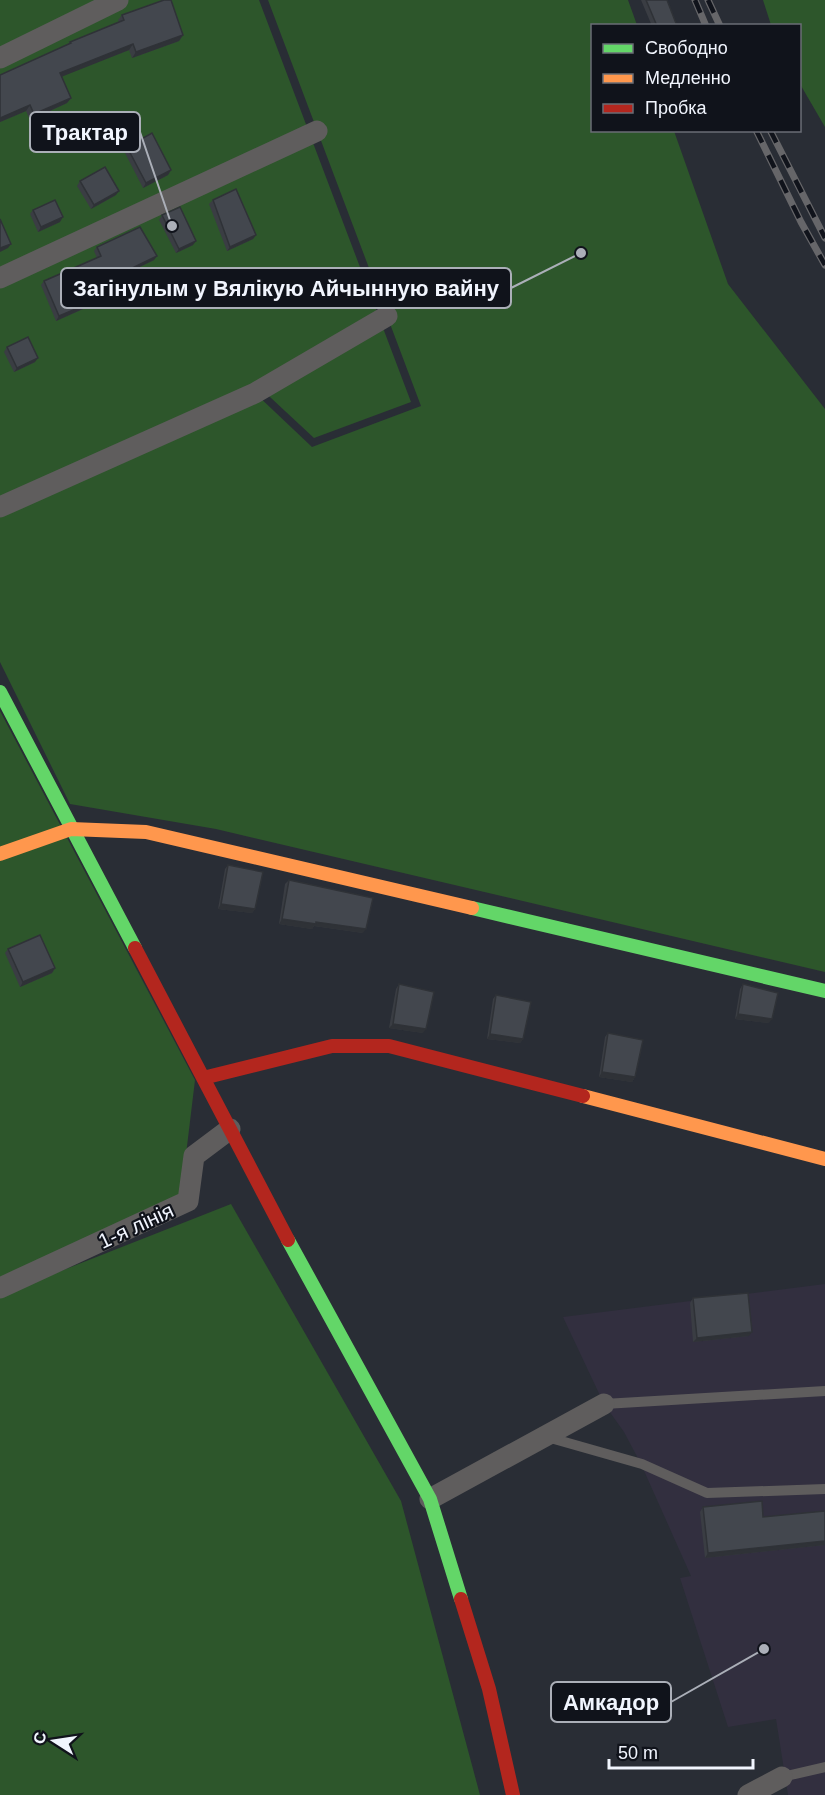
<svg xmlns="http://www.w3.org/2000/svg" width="825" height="1795" font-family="Helvetica,sans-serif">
<rect width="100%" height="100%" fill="#292d35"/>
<path fill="#322f3f" d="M825,1284V1795H788L776,1719L728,1727L680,1578L691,1576L641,1464L624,1432L604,1404L563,1317Z"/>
<path fill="#2d562b" d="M0,0H259L411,402L314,438L256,384L0,498Z
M268,0H628L637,25L592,26V130L674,131L728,284L825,409V972L216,829L70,804L0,662V507L255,393L312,447L421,406Z
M763,0H825V127L800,84V26L771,25Z
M0,711L195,1080L181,1196L0,1279Z
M231,1204L401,1501L480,1795H0V1295Z"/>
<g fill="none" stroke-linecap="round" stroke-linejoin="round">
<path stroke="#5f5d5d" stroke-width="10" d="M604,1404L825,1391
M547,1437L642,1464L707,1493L825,1489
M782,1777L825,1767"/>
<path stroke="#5f5d5d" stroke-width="21" d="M0,58L118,0
M0,278L317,131
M0,507L255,393L387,316
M0,1288L188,1201L194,1156L230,1129
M430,1499L604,1404
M748,1795L782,1777"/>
<path stroke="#63d668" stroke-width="14" d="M0,692L135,948
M472,908L825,991
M288,1240L430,1499L461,1599"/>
<path stroke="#ff974d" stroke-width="14" d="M0,854L71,829L146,832L472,908
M583,1096L825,1159"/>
<path stroke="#b3261e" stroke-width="14" d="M135,948L288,1240
M203,1078L332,1046H389L583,1096
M461,1599L489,1689L513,1795"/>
<defs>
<path id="rail" d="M695,0L706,26
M708,0L720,26
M756,130L801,222L825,265
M770,130L825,238"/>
</defs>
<use href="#rail" stroke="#666669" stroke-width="7"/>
<use href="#rail" stroke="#10131b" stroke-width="4.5" stroke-dasharray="14" stroke-linecap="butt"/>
</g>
<path fill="#3a3d43" d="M641,0H667L677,26H652Z
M122,15L183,35L179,41L132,58L129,50L62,76L71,98L67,103L30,120L26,111L0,122V75L68,44L70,42L119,22L118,20Z
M127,147L171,170L168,175L143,188L124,151Z
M80,181L116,195L91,209L77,186Z
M213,200L256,235L253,239L227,251L209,204Z
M33,210L60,222L38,232L30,214Z
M162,215L193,245L176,253L159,220Z
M97,247L154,260L92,290L94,304L56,321L41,285L44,281L97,258L94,251Z
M7,347L35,362L14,372L4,352Z
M228,865L255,909L252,913L218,909L225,869Z
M289,880L363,933L314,926L312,929L279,924L285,884Z
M8,949L55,968L52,973L20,987L5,953Z
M399,984L423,1033L389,1028L396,989Z
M743,984L769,1023L735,1019L740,989Z
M496,995L523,1039L520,1043L487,1039L493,999Z
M608,1033L635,1077L632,1082L599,1077L605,1037Z
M693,1298L749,1336L693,1342L690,1303Z
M703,1507L763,1517L825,1511V1545L705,1558L700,1512Z"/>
<path fill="#2f3237" d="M183,35L179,41L132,58L136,52Z
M133,44L129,50L56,79L60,73Z
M71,98L67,103L30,120L34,114Z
M30,105L26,111L0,122V118Z
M171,170L168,175L143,188L146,183Z
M119,191L116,195L91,209L94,205Z
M63,217L60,222L38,232L41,227Z
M256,235L253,239L227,251L230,247Z
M196,241L193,245L176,253L179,249Z
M11,244L8,248L0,252V248Z
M157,256L154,260L88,292L91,288Z
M97,300L94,304L56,321L59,316Z
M38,358L35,362L14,372L17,368Z
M221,904L255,909L252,913L218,909Z
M282,919L316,922L366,929L363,933L314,926L312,929L279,924Z
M55,968L52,973L20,987L23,982Z
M738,1014L772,1019L769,1023L735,1019Z
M393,1024L426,1029L423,1033L389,1028Z
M490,1034L523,1039L520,1043L487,1039Z
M602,1072L635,1077L632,1082L599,1077Z
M752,1332L749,1336L693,1342L697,1338Z
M825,1541V1545L705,1558L708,1553Z"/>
<path fill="#43474e" stroke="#2f3237" stroke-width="1.5" d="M164,0H171L183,35L136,52L133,44L60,73L71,98L34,114L30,105L0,118V75L71,43L70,42L124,20L122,15Z
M646,0H667L677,26H657Z
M152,133L171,170L146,183L127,147Z
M105,167L119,191L94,205L80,181Z
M236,189L256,235L230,247L213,200Z
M55,200L63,217L41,227L33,210Z
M180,207L196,241L179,249L162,215Z
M0,219L11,244L0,248Z
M140,227L157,256L91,288L97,300L59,316L44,281L101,256L97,247Z
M28,337L38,358L17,368L7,347Z
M228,865L263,872L255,909L221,904Z
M289,880L373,898L366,929L316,922V924L282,919Z
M40,935L55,968L23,982L8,949Z
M399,984L434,992L426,1029L393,1024Z
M743,984L778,993L772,1019L738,1014Z
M496,995L531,1002L523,1039L490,1034Z
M608,1033L643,1040L635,1077L602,1072Z
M748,1293L752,1332L697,1338L693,1298Z
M762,1501L763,1517L825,1511V1541L708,1553L703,1507Z"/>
<g text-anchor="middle" stroke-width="4.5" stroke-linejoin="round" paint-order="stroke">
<g font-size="21" fill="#f1f5fe" stroke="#10131b">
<text transform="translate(136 1226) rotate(-25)" y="7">1-я лінія</text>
</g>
</g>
<path fill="none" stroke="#abafb8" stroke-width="2" d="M172 226L140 132M581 253L511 288M764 1649L671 1702"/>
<g fill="#abafb8" stroke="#10131b" stroke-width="2">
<circle cx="172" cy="226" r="6"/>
<circle cx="581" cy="253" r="6"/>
<circle cx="764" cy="1649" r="6"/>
</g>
<g fill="#10131b" stroke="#abafb8" stroke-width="2">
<rect x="30" y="112" width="110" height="40" rx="6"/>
<rect x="61" y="268" width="450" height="40" rx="6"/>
<rect x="551" y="1682" width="120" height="40" rx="6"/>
</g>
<g font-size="22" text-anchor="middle" font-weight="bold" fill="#f1f5fe">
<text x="85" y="140">Трактар</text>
<text x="286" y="296">Загінулым у Вялікую Айчынную вайну</text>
<text x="611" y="1710">Амкадор</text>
</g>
<rect x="591" y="24" width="210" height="108" fill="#10131b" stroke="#6a6d76" stroke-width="1.5"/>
<rect x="603" y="44" width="30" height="9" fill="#63d668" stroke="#6a6d76" stroke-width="1.5"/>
<text x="645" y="54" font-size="18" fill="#f1f5fe">Свободно</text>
<rect x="603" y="74" width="30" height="9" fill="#ff974d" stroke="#6a6d76" stroke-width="1.5"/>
<text x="645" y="84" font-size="18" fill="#f1f5fe">Медленно</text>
<rect x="603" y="104" width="30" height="9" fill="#b3261e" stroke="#6a6d76" stroke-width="1.5"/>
<text x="645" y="114" font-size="18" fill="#f1f5fe">Пробка</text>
<g transform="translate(54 1741) rotate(282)" stroke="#10131b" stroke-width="4.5" paint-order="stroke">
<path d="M0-4.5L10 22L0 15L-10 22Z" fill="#f1f5fe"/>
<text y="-9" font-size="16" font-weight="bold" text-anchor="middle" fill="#f1f5fe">С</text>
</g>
<path d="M609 1759v9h144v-9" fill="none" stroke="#f1f5fe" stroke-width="3"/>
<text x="618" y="1759" font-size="18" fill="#f1f5fe" stroke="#10131b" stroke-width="4.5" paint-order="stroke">50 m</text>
</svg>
